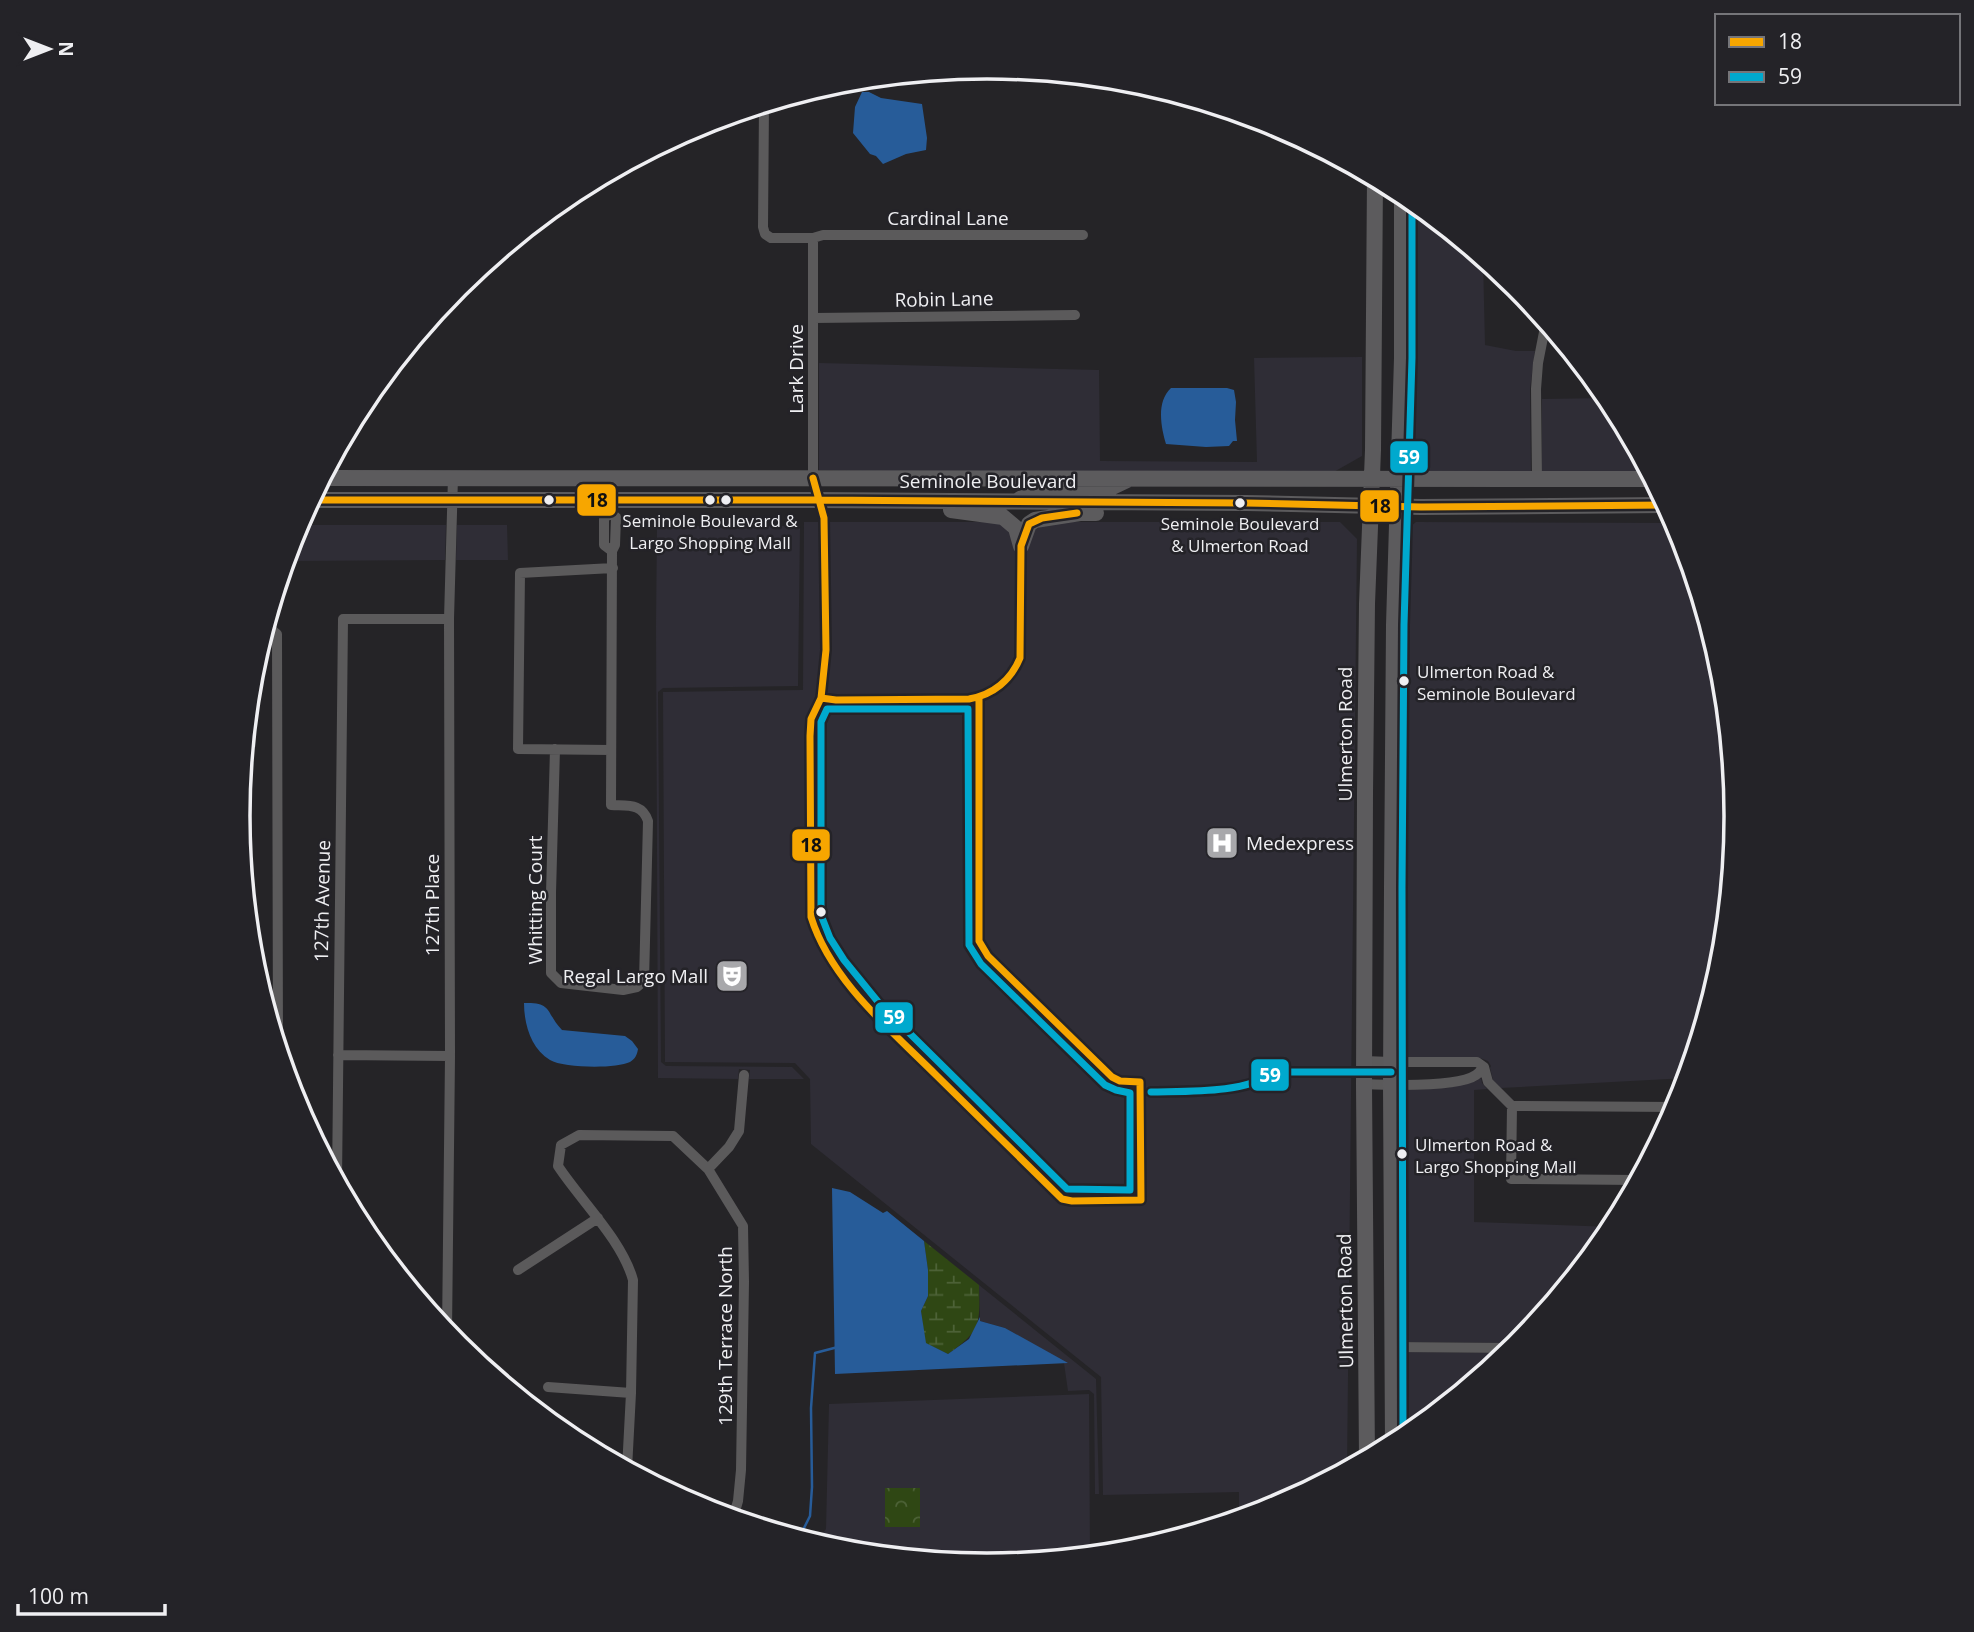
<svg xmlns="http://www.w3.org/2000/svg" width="1974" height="1632" font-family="'Open Sans',sans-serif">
<defs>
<pattern id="wetland-marsh" width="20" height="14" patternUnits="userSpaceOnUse" patternTransform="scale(1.75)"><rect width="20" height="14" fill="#2f4714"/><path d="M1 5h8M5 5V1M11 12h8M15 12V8" fill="none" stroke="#4d6237"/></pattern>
<pattern id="park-crowns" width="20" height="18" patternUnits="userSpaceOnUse" patternTransform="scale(1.75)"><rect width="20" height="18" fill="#2f4714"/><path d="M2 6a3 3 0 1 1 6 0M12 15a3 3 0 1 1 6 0" fill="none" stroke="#4d6237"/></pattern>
</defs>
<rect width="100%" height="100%" fill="#252427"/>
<path fill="#2f2d36" d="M1412,200L1483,258L1485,345L1516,351H1535L1530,389L1531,473L1418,474L1413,458Z
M1362,357V456L1332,473H991L819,470V363L1099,370L1100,461L1257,462L1254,358Z
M1609,398L1649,472L1542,473V399Z
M804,522H1340L1357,539L1347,1470L1273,1509L1239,1519V1492L1103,1495L1101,1377L811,1144L810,1079L795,1063L665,1062L663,692L803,690Z
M1416,522L1676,523L1680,530L1722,670L1736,816L1722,963L1687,1078L1501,1088L1493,1080L1490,1068L1491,1066L1488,1061L1477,1057H1407L1403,533Z
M297,525H446L445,560L285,561Z
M457,525H507L508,560H456Z
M657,526H800L798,686L663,688L658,692L661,1062L666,1066L792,1067L804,1079H749L750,1070L739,1069L738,1079L658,1078L656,626Z
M1481,1078L1482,1083L1487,1089L1474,1090V1222L1613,1227L1519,1343L1409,1342L1407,1090L1447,1088L1476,1081Z
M979,1285L1096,1379L1099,1494H1095L1094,1394L1089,1390L1068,1391L1064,1363H1066L1005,1328L980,1321Z
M1409,1352L1509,1353L1409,1434Z
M1089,1394L1090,1555L987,1565L840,1551L815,1543L826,1529L829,1404Z"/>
<path fill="url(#wetland-marsh)" d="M924,1241L979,1285C980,1324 981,1331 948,1354L925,1343L921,1311L928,1296V1270Z"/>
<path fill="url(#park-crowns)" d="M885,1488H920V1527H885Z"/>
<path fill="#275c99" d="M862,92H869L881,98L922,104L927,138L926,150L906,154L883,164L876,156L870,154L853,133L855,107Z
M1171,388H1227L1234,390L1236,402L1235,420L1237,441H1233L1229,446L1206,447L1166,444C1161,427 1156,402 1171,388Z
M524,1003C553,1002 545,1012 562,1030L625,1036L632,1041L638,1049C637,1055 635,1059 630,1062C616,1069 563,1068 550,1060C531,1049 524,1024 524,1003Z
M832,1188L850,1192L883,1213L887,1211L924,1241L928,1270V1296L921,1311L926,1343L948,1354L969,1339L980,1317V1321L1005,1328L1068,1363L835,1374Z"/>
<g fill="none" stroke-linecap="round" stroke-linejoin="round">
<path stroke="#275c99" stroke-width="2.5" d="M799,1538L810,1516L812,1487L811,1408L815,1353L838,1347"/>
<path stroke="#5b5a5b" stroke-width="10" d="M764,104L763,227L765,234L771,238H813L823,235H1083
M813,238V478L819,500
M813,318L1075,315
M1537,479L1536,389L1538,363L1546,322
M609,508V513L604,519V545L612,551
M266,625L277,634L278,1048
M555,749L551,893V973L561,983L623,990L637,987L644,981L648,821C642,803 628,806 611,805L612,551L615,545L616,517L609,513
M611,750L518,749L520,573L613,568
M338,1055L450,1056
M1364,1061L1391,1062H1477L1484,1067L1488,1082L1512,1106
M1364,1084C1388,1085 1457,1088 1476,1075C1479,1073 1481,1070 1484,1067
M708,1169L729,1147L739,1131L744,1075
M1638,1180L1511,1179L1512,1106L1677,1107
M337,1182L343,619H449
M518,1270L598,1218
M447,1333L450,1056L449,619L453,477
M1393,1347L1515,1348
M548,1387L631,1393
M627,1469L631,1393L633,1280C622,1240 581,1201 558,1166L561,1145L579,1135L673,1136L708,1169L743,1226L744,1282L741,1470L738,1501L733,1518"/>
<path stroke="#5c5b5d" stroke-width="16" d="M322,478L1652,479
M1020,499L1040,491L1108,489L1127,480
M310,500H819L1246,503L1421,507L1666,505
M951,510L1003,517L1016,528L1021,546
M1021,546L1029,524L1035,520L1080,513H1096
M1393,1445L1391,1085L1392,888L1394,625L1402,358V192
M1367,1459L1364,1084L1365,794L1367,604L1373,450L1375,177"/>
<defs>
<path id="bus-1" d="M813,478L824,518L826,650L821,698L811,719L810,736L811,917C831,981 890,1029 936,1075C978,1116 1020,1158 1062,1199L1072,1201L1141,1200L1140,1082L1120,1081L1112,1077L988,956L979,941V698
M310,500H819L1246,503L1421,507L1666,505
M821,698L836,700L969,699C993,695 1011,680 1020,658L1021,546L1029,524L1042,518L1077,513"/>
<path id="bus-2" d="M827,709H968L969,945L981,964L1105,1085L1116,1090L1130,1093V1190L1067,1189L879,1003L844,960L830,938L821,915V722Z
M1151,1092C1186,1091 1246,1094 1275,1072H1391
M1403,1439L1402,888L1404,625L1412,358V200"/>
</defs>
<use href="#bus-1" stroke="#242328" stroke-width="12"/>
<use href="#bus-2" stroke="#242328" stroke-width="12"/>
<use href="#bus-1" stroke="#f7a600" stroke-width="7"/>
<use href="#bus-2" stroke="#00a9ce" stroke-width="7"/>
</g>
<defs>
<symbol id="hospital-square" viewBox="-11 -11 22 22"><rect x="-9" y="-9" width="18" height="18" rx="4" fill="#a8a8ab" stroke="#242328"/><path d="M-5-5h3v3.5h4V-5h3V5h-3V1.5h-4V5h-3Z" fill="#fff"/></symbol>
<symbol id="theatre-square" viewBox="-11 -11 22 22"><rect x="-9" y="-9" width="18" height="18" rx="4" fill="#a8a8ab" stroke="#242328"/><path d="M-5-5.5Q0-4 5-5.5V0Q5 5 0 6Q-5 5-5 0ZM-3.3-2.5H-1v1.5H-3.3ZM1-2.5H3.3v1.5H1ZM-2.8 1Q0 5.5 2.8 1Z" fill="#fff"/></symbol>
</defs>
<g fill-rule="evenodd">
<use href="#hospital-square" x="1203" y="824" width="38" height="38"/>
<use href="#theatre-square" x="713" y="957" width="38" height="38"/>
</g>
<g fill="#efeff2" stroke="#242328" stroke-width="2.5">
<circle cx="549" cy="500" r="6"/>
<circle cx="710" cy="500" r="6"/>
<circle cx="726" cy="500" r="6"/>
<circle cx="1240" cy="503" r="6"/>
<circle cx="1404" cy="681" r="6"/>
<circle cx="821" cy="912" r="6"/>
<circle cx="1402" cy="1154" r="6"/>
</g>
<g text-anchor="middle" stroke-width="5" stroke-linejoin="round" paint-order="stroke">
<g font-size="17" fill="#efeff2" stroke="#242328">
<text x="710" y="527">Seminole Boulevard &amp;<tspan x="710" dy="22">Largo Shopping Mall</tspan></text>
<text x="1240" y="530">Seminole Boulevard<tspan x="1240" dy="22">&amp; Ulmerton Road</tspan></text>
<text x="1417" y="678" text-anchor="start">Ulmerton Road &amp;<tspan x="1417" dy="22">Seminole Boulevard</tspan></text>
<text x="1415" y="1151" text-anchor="start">Ulmerton Road &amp;<tspan x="1415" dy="22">Largo Shopping Mall</tspan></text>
</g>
<g font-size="19" fill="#efeff2" stroke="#242328">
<text x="948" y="225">Cardinal Lane</text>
<text transform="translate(944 299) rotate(-1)" y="7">Robin Lane</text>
<text transform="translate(796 369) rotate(-90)" y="7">Lark Drive</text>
<text x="988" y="488">Seminole Boulevard</text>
<text transform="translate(1345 734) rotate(-90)" y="7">Ulmerton Road</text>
<text transform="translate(535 900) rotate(-90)" y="7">Whitting Court</text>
<text transform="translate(322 901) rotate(-89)" y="7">127th Avenue</text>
<text transform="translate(432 905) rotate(-90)" y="7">127th Place</text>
<text transform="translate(1345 1301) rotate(-91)" y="7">Ulmerton Road</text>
<text transform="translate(725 1336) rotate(-90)" y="7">129th Terrace North</text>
</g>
<g font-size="19" fill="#efeff2" stroke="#242328" text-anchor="start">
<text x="1246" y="850">Medexpress</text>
<text x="708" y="983" text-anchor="end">Regal Largo Mall</text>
</g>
</g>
<path d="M0 0H1974V1632H0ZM250 816a737 737 0 1 1 1474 0a737 737 0 1 1-1474 0Z" fill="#242328" fill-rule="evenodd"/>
<path fill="none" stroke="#efeff2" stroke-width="3.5" d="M250 816a737 737 0 1 1 1474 0a737 737 0 1 1-1474 0Z"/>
<g stroke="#242328" stroke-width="2.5">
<rect x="1389" y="440" width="40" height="34" rx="7" fill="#00a9ce"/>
<rect x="576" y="483" width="41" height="34" rx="7" fill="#f7a600"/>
<rect x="1359" y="489" width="41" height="34" rx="7" fill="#f7a600"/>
<rect x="791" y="828" width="40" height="34" rx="7" fill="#f7a600"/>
<rect x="874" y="1001" width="40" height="33" rx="7" fill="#00a9ce"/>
<rect x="1250" y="1058" width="40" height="34" rx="7" fill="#00a9ce"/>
</g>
<g font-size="19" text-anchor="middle" font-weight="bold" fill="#fff">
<text x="1409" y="464">59</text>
<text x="894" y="1024">59</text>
<text x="1270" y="1082">59</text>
</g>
<g font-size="19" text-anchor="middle" font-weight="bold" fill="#111">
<text x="597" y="507">18</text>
<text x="1380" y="513">18</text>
<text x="811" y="852">18</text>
</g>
<rect x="1715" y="14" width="245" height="91" fill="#242328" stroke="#757579" stroke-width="2"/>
<rect x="1729" y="37" width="35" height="10" fill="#f7a600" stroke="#757579" stroke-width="2"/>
<text x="1778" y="49" font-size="21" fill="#efeff2">18</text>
<rect x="1729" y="72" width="35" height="10" fill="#00a9ce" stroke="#757579" stroke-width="2"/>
<text x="1778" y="84" font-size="21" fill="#efeff2">59</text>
<g transform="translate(49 49) rotate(90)" stroke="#242328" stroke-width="5" paint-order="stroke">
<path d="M0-5L12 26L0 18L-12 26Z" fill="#efeff2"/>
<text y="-10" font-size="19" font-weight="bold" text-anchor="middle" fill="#efeff2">N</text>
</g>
<path d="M18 1604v10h147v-10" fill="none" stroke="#efeff2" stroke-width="3.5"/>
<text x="28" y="1604" font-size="21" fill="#efeff2" stroke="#242328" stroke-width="5" paint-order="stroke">100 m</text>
</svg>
